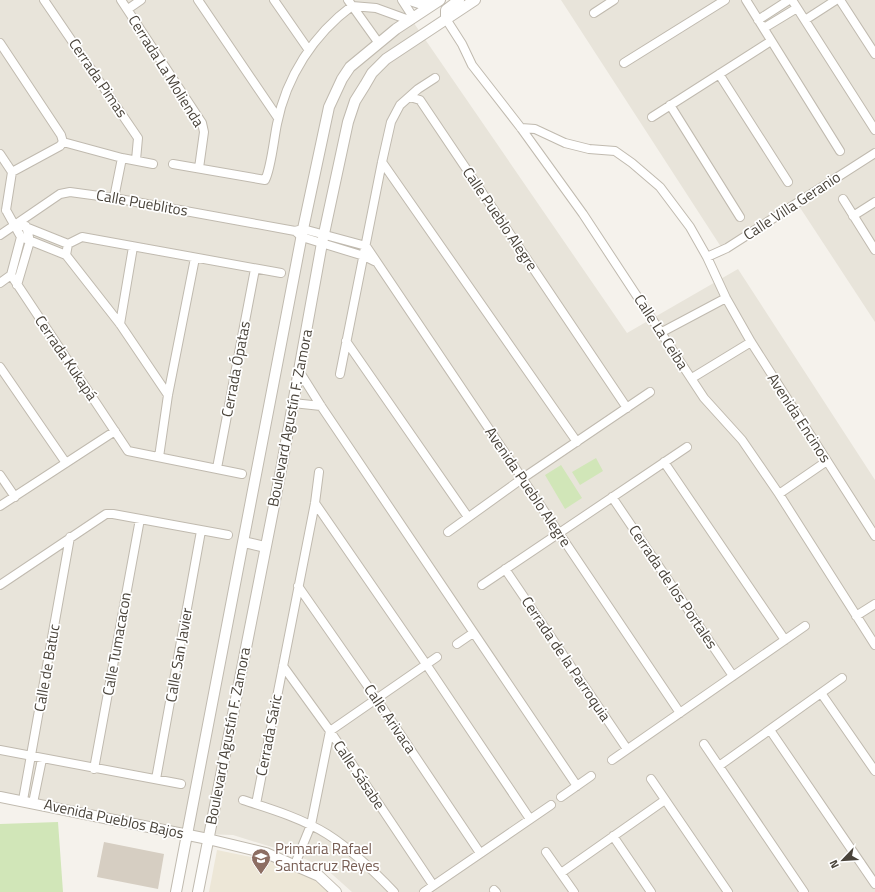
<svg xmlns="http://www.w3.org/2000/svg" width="875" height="892" font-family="'Titillium Web',sans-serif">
<rect width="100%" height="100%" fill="#f5f2ec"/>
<path fill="#e8e4da" d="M0,0H398L627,333L738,269L875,480V892H352L324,867L291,853L233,835L201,834L0,798Z
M561,0H875V322L797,203L723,250Z"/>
<path fill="#ede7d7" d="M217,850L285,864L318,880L332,892H209Z"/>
<path fill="#d1e6b8" d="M596,458L603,471L580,485L572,472Z
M561,465L582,498L565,509L545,475Z
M58,822L63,892H0V824Z"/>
<path fill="#d6cec2" d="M104,842L164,854L158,889L97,877Z"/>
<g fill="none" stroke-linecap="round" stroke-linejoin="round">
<defs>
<path id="minor" d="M44,0L138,138L136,160
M121,0L202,123L204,132L199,168
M198,0L278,118
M274,0L308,49
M348,0L378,42
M402,0L413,17
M746,0L840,151
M792,0L875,130
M840,0L875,54
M128,9L141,0
M594,13L614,0
M446,19L462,44L472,65L521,128L583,214L704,398L742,440L779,494L875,645
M758,20L789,0
M805,20L836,0
M764,28L797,8
M0,43L61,135L63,142
M624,63L725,0
M719,74L788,182
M410,97L420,100L627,408
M670,105L740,217
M652,117L771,41
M521,128L535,129L565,143L589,149L615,151L632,163L660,187L690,227L707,257L726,298L751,342L875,536
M63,142L122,158L153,164
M0,154L12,172L6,210
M382,162L577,442
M173,164L265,180C271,169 274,138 277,124C286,77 314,34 352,6L376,8L409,20
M12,172L60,146L63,142
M114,198L122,158
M843,199L875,250
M6,210L21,237L66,255
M853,216L875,202
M23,226L68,244
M295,231L303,229L366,246L680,713
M0,235L60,194L70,192L114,198L295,231L302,237L364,256L374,261
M707,257L727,248L875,153
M11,275L128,451L242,474
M0,283L11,275L21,237
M17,285L30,241L26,226
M120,324L133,247
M662,332L726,298
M346,341L468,517
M0,367L66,463
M299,371L321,406L577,786
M340,374L382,162L391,122L400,105L418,89L435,78
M692,378L751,342
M168,395L120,324L66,255L68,244L82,237L281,273
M293,403L321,406
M159,457L168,395L195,258
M664,462L785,640
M217,468L255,269
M0,475L15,497
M779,494L827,461
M612,497L733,676
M315,503L426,664L530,819
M0,506L115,431
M448,532L523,478L650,392
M505,569L627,749
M0,585L106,514H113L228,535
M482,585L687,447
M298,586L376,698L480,853
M856,616L875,604
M457,644L473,633
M283,666L330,731L433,885
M821,693L875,771
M770,730L875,884
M704,744L804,892
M0,750L181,784
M612,760L805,626
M719,766L842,678
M94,769L140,519
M156,779L201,531
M651,779L728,892
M561,797L591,776
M23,800L70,537
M243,800C271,809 301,818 327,834C352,850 374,871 394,892
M33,803L42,759
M256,804L315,503L319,472
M613,836L651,892
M546,852L574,892
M295,864L311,825L330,731L437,657
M561,873L665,800
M494,890L496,892
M424,892L551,805"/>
<path id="tertiary" d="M410,0L422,4L435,3
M446,19V10L459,0
M244,542L265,547
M0,797L208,839L266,853L319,876L336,892
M176,892L303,229L329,107L342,79L350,67L396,29L440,0
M198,892L281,470L322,243L348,122L355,101L365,85L372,73L386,59L475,0"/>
</defs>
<use href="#minor" stroke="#c0baaf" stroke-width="10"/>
<use href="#tertiary" stroke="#c0baaf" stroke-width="12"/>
<use href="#minor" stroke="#fff" stroke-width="8"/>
<use href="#tertiary" stroke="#fff" stroke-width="10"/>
</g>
<defs>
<symbol id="school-pin" viewBox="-11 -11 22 30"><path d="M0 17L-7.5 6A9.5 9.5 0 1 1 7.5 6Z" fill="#8d6e63" stroke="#fff"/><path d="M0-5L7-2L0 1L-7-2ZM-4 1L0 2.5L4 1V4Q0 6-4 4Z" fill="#fff"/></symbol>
</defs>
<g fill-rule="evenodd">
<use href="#school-pin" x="250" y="847" width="22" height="30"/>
</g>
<g text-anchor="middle" stroke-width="3.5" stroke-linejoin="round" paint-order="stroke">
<g font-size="15" fill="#49433a" stroke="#fff">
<text transform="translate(166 71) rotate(58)" y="5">Cerrada La Molienda</text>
<text transform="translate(98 78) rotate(56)" y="5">Cerrada Pimas</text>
<text transform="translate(142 203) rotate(10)" y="5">Calle Pueblitos</text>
<text transform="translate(792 206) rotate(-33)" y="5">Calle Villa Geranio</text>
<text transform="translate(500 219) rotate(56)" y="5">Calle Pueblo Alegre</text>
<text transform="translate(661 332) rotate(57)" y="5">Calle La Ceiba</text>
<text transform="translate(66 358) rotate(56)" y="5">Cerrada Kukapá</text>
<text transform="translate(236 369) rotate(-79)" y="5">Cerrada Ópatas</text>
<text transform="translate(290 418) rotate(-79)" y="5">Boulevard Agustín F. Zamora</text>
<text transform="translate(799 418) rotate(57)" y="5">Avenida Encinos</text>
<text transform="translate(528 487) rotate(56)" y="5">Avenida Pueblo Alegre</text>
<text transform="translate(673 587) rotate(56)" y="5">Cerrada de los Portales</text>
<text transform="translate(117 644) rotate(-80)" y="5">Calle Tumacacon</text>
<text transform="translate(179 655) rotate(-80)" y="5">Calle San Javier</text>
<text transform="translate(566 659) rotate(56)" y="5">Cerrada de la Parroquia</text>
<text transform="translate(47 668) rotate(-80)" y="5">Calle de Batuc</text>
<text transform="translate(390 719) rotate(56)" y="5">Calle Arivaca</text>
<text transform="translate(269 735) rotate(-79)" y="5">Cerrada Sáric</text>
<text transform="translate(228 736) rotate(-79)" y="5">Boulevard Agustín F. Zamora</text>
<text transform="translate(359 775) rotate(56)" y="5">Calle Sásabe</text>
<text transform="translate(114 819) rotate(12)" y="5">Avenida Pueblos Bajos</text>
</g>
<g font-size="15" fill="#785e54" stroke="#fff" text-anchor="start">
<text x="275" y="854">Primaria Rafael<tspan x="275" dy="17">Santacruz Reyes</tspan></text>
</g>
</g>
<g transform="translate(843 860) rotate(245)" stroke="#ffffff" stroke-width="3" paint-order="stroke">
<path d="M0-3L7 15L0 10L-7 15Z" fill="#49433a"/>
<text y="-6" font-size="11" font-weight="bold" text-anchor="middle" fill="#49433a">N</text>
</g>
</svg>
